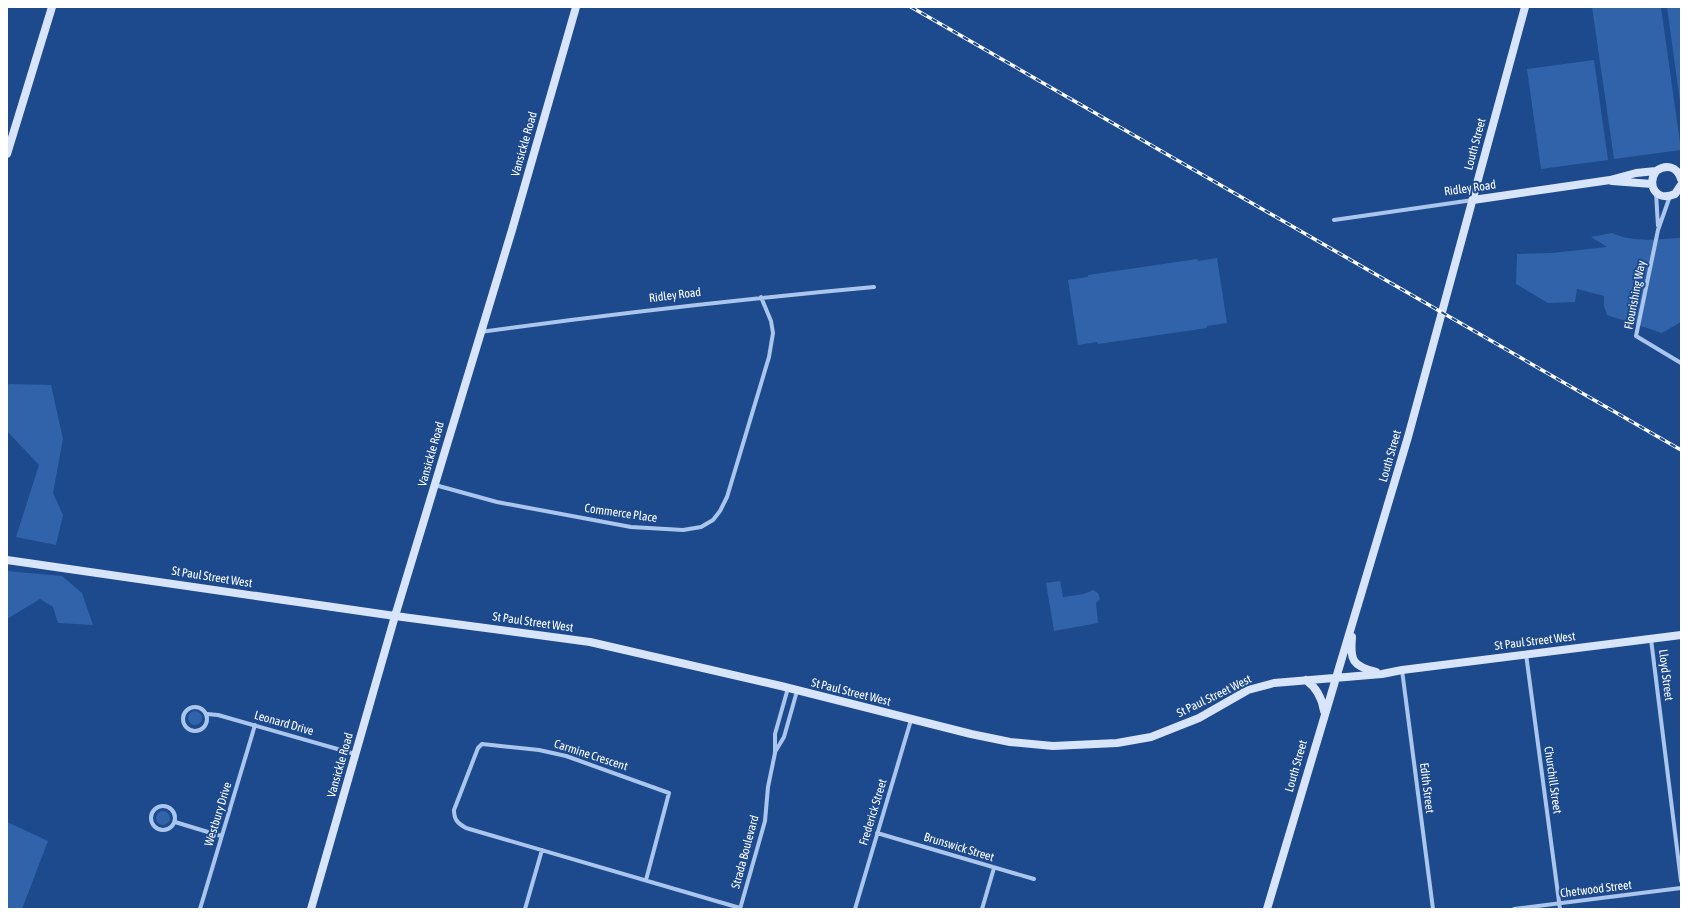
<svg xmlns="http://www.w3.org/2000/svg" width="1688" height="916" font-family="'Asap Condensed',sans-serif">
<rect width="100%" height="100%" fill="#1d4a8d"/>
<path fill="#3063aa" d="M1592,7H1661L1681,150L1614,159Z
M1667,7H1681V109Z
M1594,60L1608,160L1541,169L1527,69Z
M1612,233C1635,243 1657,239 1681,238V322L1662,333L1607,315L1604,306V296L1577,289L1575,302L1548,303L1516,284L1517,254L1552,253L1607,247L1591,237Z
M1217,258L1227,323L1207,326V328L1098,344L1097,342L1078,345L1068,280L1088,277V275L1197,259L1198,261Z
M9,384L51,385L63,439L53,493L63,515L56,545L16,537L39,465L7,431V386Z
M7,571L62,576L82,593L93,625L58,623L53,607L40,599L7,619Z
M1060,581L1063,597L1084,594L1093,590L1098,593L1100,599L1096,603L1098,623L1054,631L1046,583Z
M188 718a7 7 0 1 1 14 0a7 7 0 1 1-14 0Z
M156 818a7 7 0 1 1 14 0a7 7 0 1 1-14 0Z
M7,822L48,841L22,909H7Z"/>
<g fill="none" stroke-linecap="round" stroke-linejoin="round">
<path stroke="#aac6ed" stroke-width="4" d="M1656,193L1658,226
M1670,196L1658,230L1636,336L1681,363
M1334,220L1473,200
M480,332C611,314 742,299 874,287
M435,485L497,502L631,527L683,530L701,527L713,520L720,511L727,497L769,357L773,333L771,321L761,297
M1651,639L1681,881
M1526,654L1560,909
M1402,670L1433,909
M183 719a12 12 0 1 1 24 0a12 12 0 1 1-24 0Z
M207,714L218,715L355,754
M775,752L784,737L797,691
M151 818a12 12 0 1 1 24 0a12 12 0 1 1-24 0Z
M175,822L221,836
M877,833L1034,879
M646,880L669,793L566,756L539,750L482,744L478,748L454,810C454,819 457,823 466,828L740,908
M200,909L255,725
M525,909L542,850
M740,909L765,821L768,787L775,753V734L788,688
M855,909L911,720
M982,909L994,868
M1514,909L1681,888"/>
<path stroke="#d7e4f9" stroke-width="8" d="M7,154L52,7
M1681,179C1677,166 1666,164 1656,171C1646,186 1657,202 1675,194L1681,185
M1612,181L1652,184
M1473,200L1610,180L1636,173L1656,171
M7,560L395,616L590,642L781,686L971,734L1010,742L1053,746L1117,743L1151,737L1199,718L1248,690L1274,683L1382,674L1402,670L1681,635
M1352,637C1350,660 1352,666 1376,672
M1306,680C1317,688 1322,698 1324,711
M311,909L395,616L512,230L576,7
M1267,909L1408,437L1525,7"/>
<defs>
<path id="rail" d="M911,7L1681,450"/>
</defs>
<use href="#rail" stroke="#fff" stroke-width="3.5"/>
<use href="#rail" stroke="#1d4a8d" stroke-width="2" stroke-dasharray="6" stroke-linecap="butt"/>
</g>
<g text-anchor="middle" stroke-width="4" stroke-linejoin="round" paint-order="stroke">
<g font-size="12" fill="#fff" stroke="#1d4a8d">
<text transform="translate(524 144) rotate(-74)" y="4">Vansickle Road</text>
<text transform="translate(1475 144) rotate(-75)" y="4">Louth Street</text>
<text transform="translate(1470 188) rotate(-8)" y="4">Ridley Road</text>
<text transform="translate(675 295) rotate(-7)" y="4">Ridley Road</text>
<text transform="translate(1635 295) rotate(-79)" y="4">Flourishing Way</text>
<text transform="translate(431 454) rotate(-74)" y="4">Vansickle Road</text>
<text transform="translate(1390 456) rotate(-74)" y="4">Louth Street</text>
<text transform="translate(621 513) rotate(8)" y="4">Commerce Place</text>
<text transform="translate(212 577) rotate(9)" y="4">St Paul Street West</text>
<text transform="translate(533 622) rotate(8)" y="4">St Paul Street West</text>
<text transform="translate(1535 641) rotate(-7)" y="4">St Paul Street West</text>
<text transform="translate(1666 675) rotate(83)" y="4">Lloyd Street</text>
<text transform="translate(851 692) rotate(14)" y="4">St Paul Street West</text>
<text transform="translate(1214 696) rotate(-26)" y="4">St Paul Street West</text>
<text transform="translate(284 723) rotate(16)" y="4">Leonard Drive</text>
<text transform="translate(591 755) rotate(18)" y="4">Carmine Crescent</text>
<text transform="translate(340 765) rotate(-74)" y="4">Vansickle Road</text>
<text transform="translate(1296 766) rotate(-74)" y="4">Louth Street</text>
<text transform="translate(1553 780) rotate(82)" y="4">Churchill Street</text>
<text transform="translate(1427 788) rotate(83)" y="4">Edith Street</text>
<text transform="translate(873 812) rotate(-73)" y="4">Frederick Street</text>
<text transform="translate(218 814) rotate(-73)" y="4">Westbury Drive</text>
<text transform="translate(959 847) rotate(17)" y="4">Brunswick Street</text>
<text transform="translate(745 852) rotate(-75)" y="4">Strada Boulevard</text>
<text transform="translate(1596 889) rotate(-7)" y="4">Chetwood Street</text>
</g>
</g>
<rect width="1688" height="916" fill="none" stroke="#ffffff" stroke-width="16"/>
</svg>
